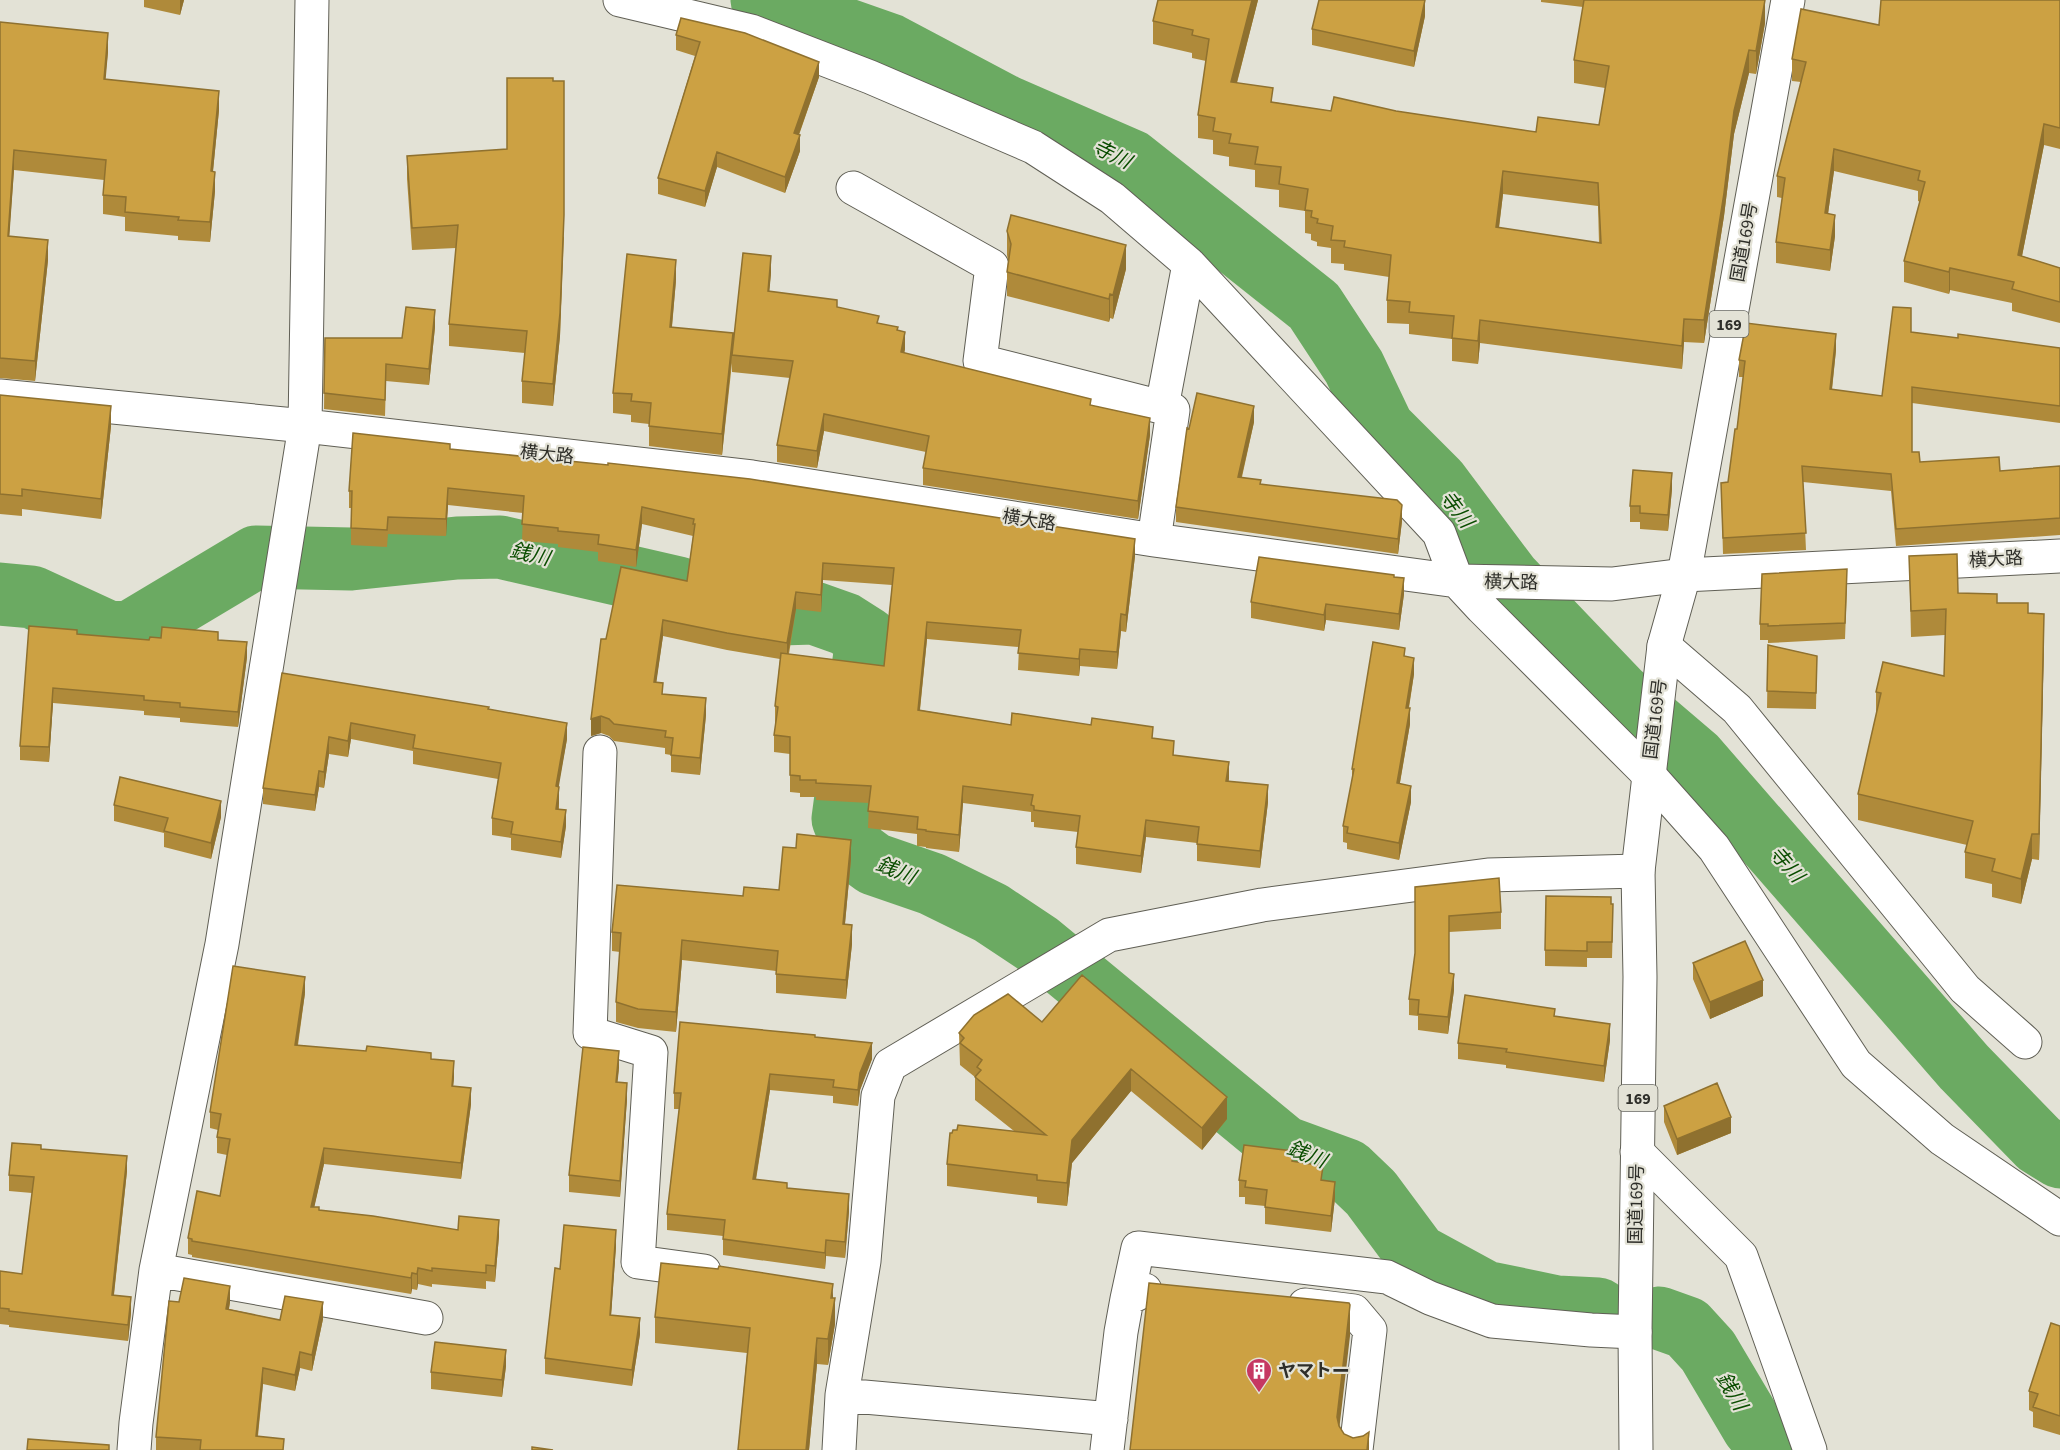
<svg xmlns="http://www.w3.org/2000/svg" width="2060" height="1450" font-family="'Source Sans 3','Noto Sans JP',sans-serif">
<rect width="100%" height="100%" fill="#e3e2d6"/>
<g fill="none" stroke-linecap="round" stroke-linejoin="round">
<path stroke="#6baa62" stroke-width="63" d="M762,0L890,45L1007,107L1131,161L1314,306L1354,367L1383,428L1437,482L1509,578L1620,694L1695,758L1964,1067L2039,1144L2060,1157
M0,594L32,597L108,632L129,633L256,557L351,559L457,548L500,547L678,588L737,609L780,614L814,613L845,624L867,638L843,819L855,850L874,864L932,884L991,913L1039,945L1284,1147L1347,1170L1371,1193L1417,1255L1485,1292L1557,1307L1598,1309
M1659,1318L1687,1328L1708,1351L1753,1427L1772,1450"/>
<defs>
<path id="minor" d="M620,0L751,31L870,77L1033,147L1112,198L1189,264L1439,533L1457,581L1482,608L1649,775L1714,848L1856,1064L1942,1139L2060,1219
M853,188L992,266L980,361L1173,410L1154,540
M0,396L305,426L752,477L1154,540L1457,581L1612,584L1684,575L2060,556
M1162,407L1189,264
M1664,646L1737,709L1965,989L2025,1042
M600,752L590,1033L651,1052L638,1262L704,1271
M1637,1152L1741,1256L1810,1450
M156,1270L426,1318
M1127,1299L1138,1248L1387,1277L1430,1298L1492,1321L1591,1330L1635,1332
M1305,1305L1354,1311L1370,1330L1356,1450
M842,1395L1111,1419
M134,1450L136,1423L156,1270L222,944L305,426L312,0
M839,1450L842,1395L864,1261L878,1096L890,1065L1109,935L1262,905L1488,875L1638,871
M1107,1450L1121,1332L1127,1299L1145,1290"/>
<path id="highway" d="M1636,1450L1635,1332L1640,977L1638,871L1664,646L1684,575L1788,0"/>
</defs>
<use href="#minor" stroke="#605f55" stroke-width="35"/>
<use href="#highway" stroke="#605f55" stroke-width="35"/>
<use href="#minor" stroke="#fff" stroke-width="33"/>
<use href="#highway" stroke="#fff" stroke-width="33"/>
</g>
<path fill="#af8a3a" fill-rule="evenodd" d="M144,0H184L180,15L144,7Z
M1258,0L1237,83L1273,102L1331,111H1396L1536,132L1599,125L1605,88L1574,83V60L1583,7L1541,2V0H1763L1765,23L1756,74L1749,73L1734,134L1724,216L1704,343L1684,342L1682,369L1480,343L1478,364L1452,361V339L1409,334V324L1387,323V300L1389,277L1344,270V264L1331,263V248L1317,246V242L1311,240V234L1305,233V211L1279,207V190L1255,187V170L1229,166V157L1213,154V140L1198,138V115L1206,61L1192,58V53L1153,44V21ZM1503,194L1598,206L1599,243L1499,228Z
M2060,0V149L2044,145L2022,256L2060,268V323L2012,311V303L1950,290L1949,294L1904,282V261L1920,202L1918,201V191L1834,171L1828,214L1835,236L1830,271L1776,263V242L1782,198L1777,197V176L1801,82L1792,81V59Z
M1425,16L1414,67L1312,45V29Z
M0,22L108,52L105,79L219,110L213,171L215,191L210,242L178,240V236L125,231V217L103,214V195L104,180L14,170L9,236L48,260L35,381L0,378Z
M676,35L819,77L799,135L800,151L785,193L717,167L705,207L658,194V178L695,56L676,50Z
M407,156L564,237L560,336L553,406L522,403V381L525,353L449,346V324L456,248L412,250L407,179Z
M1007,231L1126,269L1113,319L1110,318L1109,322L1007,296V272L1008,261L1007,255Z
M771,273L769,291L837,308L898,330L905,349L904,353L1091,405L1150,435L1138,519L923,485V468L926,452L824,431L817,468L777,462V445L790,378L732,372V363L722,455L649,446V424L631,422V415L613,413V393L676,280L672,327L733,346Z
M435,327L429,385L386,381L385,416L324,409L325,338H402Z
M1911,332L1958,338L2060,348V423L1912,403V452L1920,462L2000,471L2060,466V535L1896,546L1891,491L1803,482L1806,550L1723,554L1721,483L1728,482L1737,429L1743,377H1739V360L1836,350L1832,390L1882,396Z
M0,395L111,426L101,519L22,509V516L0,514Z
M1254,422L1242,477L1261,484L1402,521L1398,554L1176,522V507L1189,429Z
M450,449L1135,556L1126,632L1121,631L1117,669L1080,666L1079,676L1018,670L1019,647L927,639L920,710L1011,725L1153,738L1174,755L1229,781L1268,802L1260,868L1197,861V843L1146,837L1141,873L1076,864V847L1078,832L1034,827V822H1031V812L963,803L959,852L926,848V847L917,846V834L868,828L869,803L816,800V797H800V793L790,792V754L774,752V735L776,723H775V706L780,659L727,650L663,636L656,682L663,694L706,715L700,775L671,772V755L665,754V748L614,741L609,736L601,733L591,736L606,639L687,581L693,536L642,524L636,567L598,561V552L558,547V544L522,541L523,513L448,505L446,536L388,534L387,547L351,545V508H349V491ZM823,580L892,585L884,666L789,654L796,609L821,612Z
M1672,489L1668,531L1640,529V522H1630V506Z
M1909,556L1958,593L1997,603L2028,613L2044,640L2039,860L2032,859L2021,904L1992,897V884L1965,878V852L1967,845L1858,820V794L1876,718V692L1944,676L1945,635L1911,637Z
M1394,577L1404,594L1399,630L1326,620L1324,631L1251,618V602Z
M1847,586L1845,639L1768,643V640H1760V624Z
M77,634L149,640L161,638L218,640L247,657L238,727L180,722V718L144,715V711L53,703L49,762L20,760V746Z
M1768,645L1817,656L1816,709L1767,708Z
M1405,656L1414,674L1409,708L1410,724L1400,783L1411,802L1399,860L1347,849V843L1343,842V826L1352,780V769Z
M282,673L489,709L567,739L558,787L559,803V809L566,826L561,858L511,850V838L492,835V818L498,779L413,764V751L351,739L348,757L329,754L324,788L319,787L315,811L263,804V788Z
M114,805L221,817L211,859L164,847V833L114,821Z
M851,859L845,924L852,944L846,999L776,993V971L682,960L676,1032L638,1028L616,1022V1002L620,952L612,951V932L743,896L779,890Z
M1415,887L1501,912V929L1449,932V973L1454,990L1448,1034L1418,1030V1016L1409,1015V999L1415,953Z
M1611,904L1613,921L1612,958H1587V967L1545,966V950Z
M1693,963L1763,996L1710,1019L1693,979Z
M305,993L298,1045L431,1059L454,1077L453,1086L471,1104L461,1179L324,1164L314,1207L319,1210L499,1236L495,1282L486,1281V1289L432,1284V1287L418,1284L417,1290L412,1289L411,1294L192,1257V1255L188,1254V1238L220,1196L227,1155L217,1153V1137L218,1130L210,1128V1112Z
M1555,1016L1610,1040L1604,1082L1506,1068V1065L1458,1059V1043Z
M1042,1022L1227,1119L1202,1150L1131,1091L1072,1163L1067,1206L1037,1203V1197L947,1186V1164L952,1133L957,1130L1014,1131L975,1100V1077L960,1065L959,1033Z
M815,1037L872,1059L860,1090L858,1106L833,1103V1096L770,1090L756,1180L787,1189L849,1211L845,1258L826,1256L825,1269L723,1255V1236L667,1230V1214L679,1109H674V1093Z
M619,1068L617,1082L627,1099L620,1197L569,1192V1175Z
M1664,1106L1731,1133L1677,1155L1664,1122Z
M41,1149L127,1171L114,1295L131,1313L128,1341L9,1327V1325L0,1324V1271L22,1274L32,1193L9,1191V1175Z
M1293,1161L1323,1180L1335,1198L1331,1232L1265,1224V1206L1245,1204V1197H1239V1180Z
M616,1246L611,1315L640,1334L632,1386L545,1374V1358L560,1269Z
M833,1298L835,1324L828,1365L817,1364L809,1450H738L747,1353L655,1343V1317Z
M179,1302H230L229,1309L280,1320L323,1319L312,1371L300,1368L295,1391L263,1384L258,1436L284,1450H156V1437Z
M2060,1326V1435L2033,1427V1412L2029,1410V1391Z
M506,1366L502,1397L431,1389V1372Z"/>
<path fill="#8f712f" d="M180,0H184L180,15Z
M1252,0H1258L1231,105V82Z
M1425,0V16L1414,67V51Z
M1765,0V23L1756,74V51Z
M108,33V52L104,99V79Z
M1749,50V73L1734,134L1724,216L1704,343V320L1734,111Z
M819,62V77L794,148V133Z
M219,91V110L211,191V171Z
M2044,124V145L2018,276V255Z
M800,135V151L785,193V177Z
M1834,149V171L1825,235V213Z
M14,150V170L8,256V236Z
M717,152V167L705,207V191Z
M1503,171V194L1496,250V227Z
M215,172V191L210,242V222Z
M564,215L560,336L553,406V384Z
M1835,215V236L1830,271V250Z
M48,240V260L35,381V361Z
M1126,245V269L1113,319V295Z
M771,256V273L768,308V291Z
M676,260V280L670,347V327Z
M1950,268V290L1949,294V272Z
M1110,294V318L1109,322V299Z
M435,310V327L429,385V369Z
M1684,319V342L1682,369V346Z
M1480,320V343L1478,364V341Z
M905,332V349L901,369V352Z
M733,333V354L732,355L722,455V434Z
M1836,334V350L1830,406V389Z
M111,406V426L101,519V499Z
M1254,406V422L1238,492V477Z
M824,414V431L817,468V451Z
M1150,418V435L1138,519V501Z
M1672,473V489L1668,531V515Z
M448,488V505L446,536V519Z
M1402,505V521L1398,554V539Z
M642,507V524L636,567V550Z
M1135,539V556L1126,632V615Z
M823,563V580L821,612V595Z
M1404,578V594L1399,630V614Z
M796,592V609L787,660V643Z
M1326,604V620L1324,631V615Z
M1121,614V631L1117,669V652Z
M2044,614V640L2039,860V834Z
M663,620V636L654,699V682Z
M927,622V639L918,727V710Z
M247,642V657L238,727V712Z
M1080,649V666L1079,676V659Z
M1414,658V674L1406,724V708Z
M53,688V703L49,762V747Z
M706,698V715L700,775V758Z
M1410,708V724L1397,799V783Z
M601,716V733L591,736V719Z
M351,723V739L348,757V741Z
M567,723V739L556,803V786Z
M329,737V754L324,788V772Z
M1229,762V779L1226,798V781Z
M319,771V787L315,811V795Z
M1268,785V802L1260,868V851Z
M963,786V803L959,852V835Z
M1411,786V802L1399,860V843Z
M559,787V803L556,825V809Z
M221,801V817L211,859V843Z
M566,810V826L561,858V842Z
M1146,820V837L1141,873V856Z
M2032,834V859L2021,904V879Z
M851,840V859L843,944V924Z
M852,925V944L846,999V980Z
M682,940V960L676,1032V1012Z
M1454,974V990L1448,1034V1017Z
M305,977V993L295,1061V1045Z
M1763,980V996L1710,1019V1002Z
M1610,1024V1040L1604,1082V1066Z
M872,1043V1059L860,1090L858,1106V1090L860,1073Z
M619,1051V1068L616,1098V1082Z
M454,1061V1077L452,1102V1086Z
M1131,1069V1091L1072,1163L1067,1206V1183L1072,1140Z
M770,1074V1090L753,1196V1179Z
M627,1083V1099L620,1197V1181Z
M471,1088V1104L461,1179V1163Z
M1227,1097V1119L1202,1150V1128Z
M1731,1117V1133L1677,1155V1139Z
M324,1148V1164L311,1222V1207Z
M127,1156V1171L112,1311V1295Z
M1335,1182V1198L1331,1232V1216Z
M849,1194V1211L845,1258V1242Z
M499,1220V1236L495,1282V1266Z
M616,1230V1246L610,1331V1315Z
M826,1240V1256L825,1269V1253Z
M418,1268V1284L417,1290V1274Z
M412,1273V1289L411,1294V1278Z
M833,1284V1309L835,1298V1324L828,1365V1339Z
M230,1286V1302L226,1325V1309Z
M131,1297V1313L128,1341V1325Z
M323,1302V1319L312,1371V1355Z
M1350,1305V1336L1337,1448V1417Z
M640,1318V1334L632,1386V1370Z
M817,1338V1364L809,1450H806Z
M506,1350V1366L502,1397V1380Z
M300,1352V1368L295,1391V1375Z
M263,1368V1384L256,1450V1436Z
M1369,1432V1450H1367Z"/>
<path fill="#cca143" stroke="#8f712f" stroke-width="1.5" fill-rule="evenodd" d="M1158,0H1252L1231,82L1273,88L1271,102L1331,111L1334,97L1396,111L1536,132L1538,117L1599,125L1609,66L1574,60L1584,0H1765L1756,51L1749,50L1734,111L1724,193L1704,320L1684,319L1682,346L1480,320L1478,341L1452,338L1454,316L1409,312L1410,302L1387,300L1391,255L1344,247L1345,241L1331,240L1333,226L1317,223L1318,219L1311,217L1312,211L1305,210L1308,189L1279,184L1281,167L1255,164L1258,147L1229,143L1231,134L1213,131L1215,118L1198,115L1209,39L1192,35L1193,30L1153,21ZM1503,171L1598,183L1601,243L1496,227Z
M1319,0H1425L1414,51L1312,29Z
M1881,0H2060V128L2044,124L2018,255L2060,268V302L2012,289L2014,282L1950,268L1949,272L1904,261L1925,182L1918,180L1920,171L1834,149L1825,213L1835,215L1830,250L1776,242L1785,178L1777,176L1806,62L1792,59L1801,9L1879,25Z
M681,18L745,33L819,62L794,133L800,135L785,177L717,152L705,191L658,178L700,42L676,35Z
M0,22L108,33L104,79L219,91L211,171L215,172L210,222L178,220L179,217L125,212L126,197L103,195L106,160L14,150L8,236L48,240L35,361L0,358Z
M507,78H553V81H564V215L560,313L553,384L522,381L527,331L449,324L458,225L412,228L407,156L507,149Z
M1011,215L1126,245L1113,295L1110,294L1109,299L1007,272L1011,244L1007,231Z
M743,253L771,256L768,291L837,300V307L879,316L877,323L898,327L897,330L905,332L901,352L1091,399L1090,405L1150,418L1138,501L923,468L929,436L824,414L817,451L777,445L793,361L732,355Z
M627,254L676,260L670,327L733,333L722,434L649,426L651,403L631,401L632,394L613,393Z
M406,307L435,310L429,369L386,364L385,400L324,393L325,338H402Z
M1893,307L1911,308V332L1958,338V334L2060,348V406L1912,387V452H1919L1920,462L1999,457L2000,471L2060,466V518L1896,529L1891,474L1802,466L1806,533L1723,538L1721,483L1728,482L1735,429H1737L1745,361L1739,360L1746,323L1836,334L1830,389L1882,396Z
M1197,393L1254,406L1238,477L1261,480L1260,484L1397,500L1402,505L1398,539L1176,507L1187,428L1189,429Z
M0,395L111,406L101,499L22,489V496L0,494Z
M353,433L450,444V449L608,465V463L750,479L1135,539L1126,615L1121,614L1117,652L1080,649L1079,659L1018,653L1021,630L927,622L918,710L1011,725L1012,713L1091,725L1092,718L1153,727L1152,738L1174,741L1173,755L1229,762L1226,781L1268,785L1260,851L1197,844L1199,827L1146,820L1141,856L1076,847L1080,816L1034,810V806L1031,805L1033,795L963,786L959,835L926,831V830L917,829L918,817L868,811L871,786L816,783V780H800V776L790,775V737L774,735L778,707L775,706L781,653L884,666L894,568L823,563L821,595L796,592L787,643L727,633L663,620L654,682L663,683L662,694L706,698L700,758L671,755L673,738L665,737L666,731L614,724L609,719L601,716L591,719L601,639H606L621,567L687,581L695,524H693L694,519L642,507L636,550L598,544L599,535L558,531V528L522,524L524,496L448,488L446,519L388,517L387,530L351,528L352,491H349Z
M1633,470L1672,473L1668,515L1640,513V506H1630Z
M1957,554L1958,593L1997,594V603H2028V613L2044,614L2039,834H2032L2021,879L1992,871L1995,859L1965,852L1973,821L1858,794L1881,693L1876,692L1883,662L1944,676L1946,609L1911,611L1909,556Z
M1259,557L1394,575V577L1404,578L1399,614L1326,604L1324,615L1251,602Z
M1847,569L1845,623L1768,626V624H1760L1762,574Z
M29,626L77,630V634L149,640L150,637L161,638L162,627L218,632V640L247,642L238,712L180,707V703L144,700V696L53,688L49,747L20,746Z
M1373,642L1405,648L1404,656L1414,658L1406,708H1410L1397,783L1411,786L1399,843L1347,833L1348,827L1343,826L1354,769H1352Z
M1768,645L1817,656L1816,693L1767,691Z
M282,673L489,707L488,709L567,723L556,786L559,787L556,809L566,810L561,842L511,834L513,822L492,818L501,763L413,748L415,735L351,723L348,741L329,737L324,772L319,771L315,795L263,788Z
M120,777L221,801L211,843L164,831L168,818L114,805Z
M797,834L851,840L843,924L852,925L846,980L776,974L778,951L682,940L676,1012L638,1009L616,1002L621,933L612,932L617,885L743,896L744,887L779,890L783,847L796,848Z
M1499,878L1501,912L1449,916V973L1454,974L1448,1017L1418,1014L1419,1000L1409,999L1415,953V887Z
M1546,896L1611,897V904H1613L1612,942H1587V951L1545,950Z
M1745,941L1763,980L1710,1002L1693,963Z
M233,966L305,977L295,1045L366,1051L367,1046L431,1053V1059L454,1061L452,1086L471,1088L461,1163L324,1148L311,1207H319V1210L373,1216L458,1230L459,1216L499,1220L495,1266L486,1265V1273L432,1268V1271L418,1268L417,1274L412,1273L411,1278L192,1241V1239L188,1238L197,1191L220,1196L230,1139L217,1137L221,1114L210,1112Z
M1082,975L1227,1097L1202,1128L1131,1069L1072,1140L1067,1183L1037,1180V1175L947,1164L950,1133H952L953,1130H957L958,1125L1046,1135L975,1077L981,1070L977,1067L982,1060L960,1043L964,1038L959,1033L974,1015L1008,994L1042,1022Z
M1465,995L1555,1009L1554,1016L1610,1024L1604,1066L1506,1052L1507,1049L1458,1043Z
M680,1022L815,1035V1037L872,1043L860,1073L858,1090L833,1087L834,1080L770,1074L753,1179L787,1183V1188L849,1194L845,1242L826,1240L825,1253L723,1239L725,1220L667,1214L681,1093H674Z
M583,1047L619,1051L616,1082L627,1083L620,1181L569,1175Z
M1717,1083L1731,1117L1677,1139L1664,1106Z
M12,1143L41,1145V1149L127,1156L112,1295L131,1297L128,1325L9,1311V1309L0,1308V1271L22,1274L34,1177L9,1175Z
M1244,1145L1293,1151L1292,1161L1323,1166L1321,1180L1335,1182L1331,1216L1265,1207L1267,1190L1245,1187L1246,1181L1239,1180Z
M564,1225L616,1230L610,1315L640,1318L632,1370L545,1358L555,1268L560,1269Z
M661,1263L718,1269L719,1266L833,1284L831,1298H835L828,1339L817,1338L806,1450H738L750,1328L655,1317Z
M184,1278L230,1286L226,1309L280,1320L285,1296L323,1302L312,1355L300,1352L295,1375L263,1368L256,1436L284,1439L283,1450H200L201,1440L156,1437L169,1301L179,1302Z
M1149,1283L1349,1303L1350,1305L1337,1417L1339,1426L1344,1434L1353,1438L1363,1436L1369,1432L1367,1450H1130Z
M2051,1323L2060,1326V1416L2033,1407L2038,1394L2029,1391Z
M435,1342L506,1350L502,1380L431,1372Z
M28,1439L109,1445V1450H27Z
M532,1447L553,1450H532Z"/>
<defs>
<symbol id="building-pin" viewBox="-11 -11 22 30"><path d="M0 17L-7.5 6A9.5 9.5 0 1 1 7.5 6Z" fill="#c63862" stroke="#e3e2d6"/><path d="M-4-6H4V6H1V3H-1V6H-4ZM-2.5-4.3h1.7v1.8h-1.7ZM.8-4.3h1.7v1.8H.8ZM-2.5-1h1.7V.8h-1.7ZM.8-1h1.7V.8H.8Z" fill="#fff"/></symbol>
</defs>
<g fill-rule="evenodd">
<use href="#building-pin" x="1244" y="1356" width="30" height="40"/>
</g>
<g text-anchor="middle" stroke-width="4.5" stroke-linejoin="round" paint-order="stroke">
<g fill="#e3e2d6" stroke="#64645d" stroke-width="1.5">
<rect x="1709.5" y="311" width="39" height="26" rx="4.5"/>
<rect x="1618.5" y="1085" width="39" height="26" rx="4.5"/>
</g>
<g font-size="16" font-weight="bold" fill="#2e2e29">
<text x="1729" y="330">169</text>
<text x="1638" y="1104">169</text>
</g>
<g font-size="18" fill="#2e2e29" stroke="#e3e2d6">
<text transform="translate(1744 242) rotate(-80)" y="6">国道169号</text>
<text transform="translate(547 454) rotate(6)" y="6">横大路</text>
<text transform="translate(1029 520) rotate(9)" y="6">横大路</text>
<text transform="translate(1996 559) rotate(-3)" y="6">横大路</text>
<text transform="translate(1511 582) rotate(1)" y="6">横大路</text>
<text transform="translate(1655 719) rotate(-83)" y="6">国道169号</text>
<text transform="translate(1636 1204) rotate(-89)" y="6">国道169号</text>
</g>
<g font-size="18" font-weight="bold" fill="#2e2e29" stroke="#e3e2d6" text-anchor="start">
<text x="1278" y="1377">ヤマトー</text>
</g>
<g font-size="20" font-style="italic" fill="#0a4d00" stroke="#e3e2d6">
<text transform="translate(1112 154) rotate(26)" y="7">寺川</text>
<text transform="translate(1457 509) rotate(53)" y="7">寺川</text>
<text transform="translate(530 554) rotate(13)" y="7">銭川</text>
<text transform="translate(1787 864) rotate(49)" y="7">寺川</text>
<text transform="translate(896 870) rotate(22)" y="7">銭川</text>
<text transform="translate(1307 1154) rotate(22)" y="7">銭川</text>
<text transform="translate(1732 1391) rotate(60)" y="7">銭川</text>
</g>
</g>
</svg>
